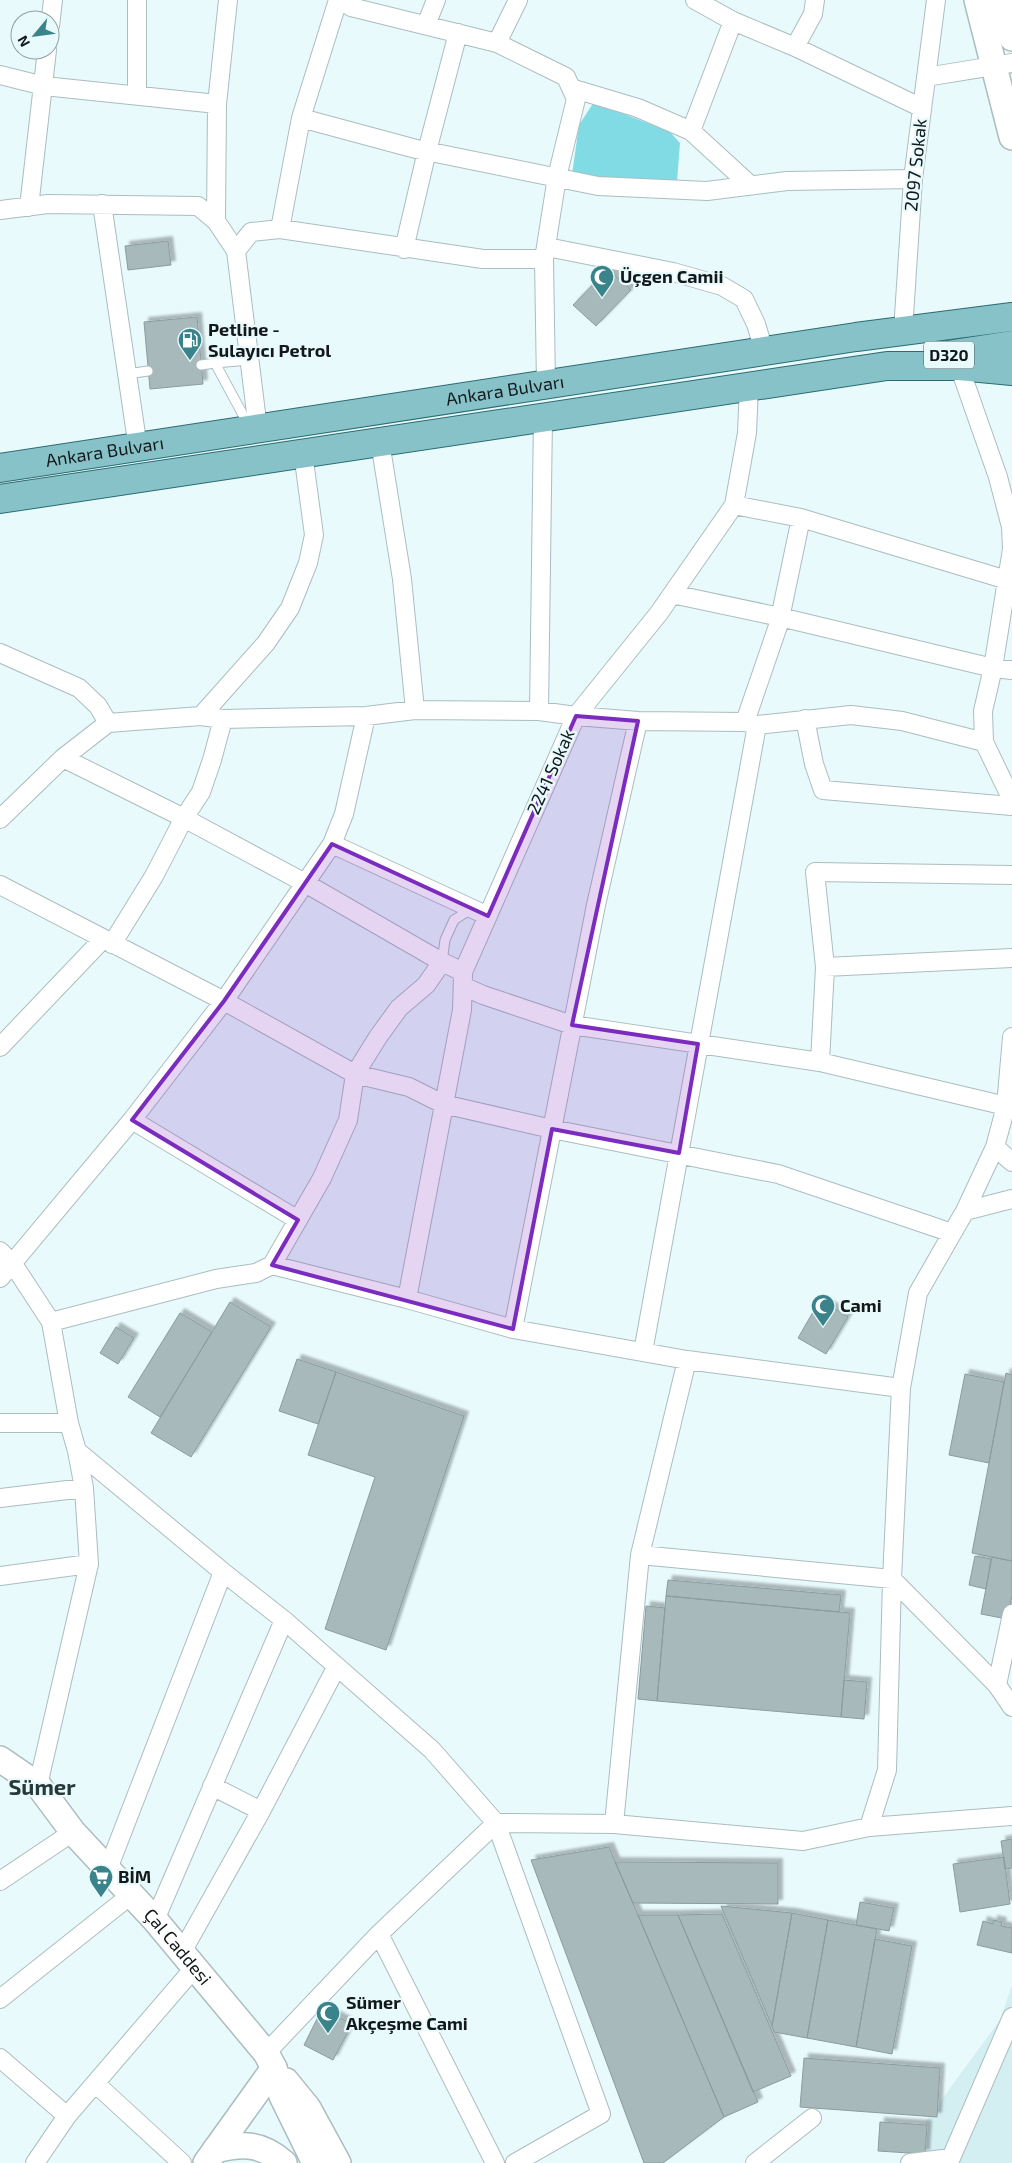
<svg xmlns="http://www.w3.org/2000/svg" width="1012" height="2163" font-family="'Exo 2',sans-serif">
<defs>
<filter id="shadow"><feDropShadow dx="4.5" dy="-4.5" stdDeviation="1" flood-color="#0004"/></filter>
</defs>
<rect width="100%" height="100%" fill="#e8fafc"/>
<path fill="#d3eff2" d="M1012,1985V2163H919L926,2121L1000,2020Z"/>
<path fill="#80dbe5" d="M594,102L670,132L680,143L677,181L616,180L572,175L579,125Z"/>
<path fill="#a8b9bb" stroke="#8b9c9e" filter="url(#shadow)" d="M168,241L171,265L128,270L125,246Z
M608,269L631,290L596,326L573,305Z
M197,317L203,384L150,389L144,322Z
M820,1300L848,1317L826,1354L798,1338Z
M230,1302L271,1327L191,1457L151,1433Z
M180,1313L212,1332L160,1417L128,1397Z
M116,1327L134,1338L118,1364L100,1353Z
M297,1359L336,1372L318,1424L279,1411Z
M336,1372L464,1416L386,1650L325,1629L375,1477L308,1455Z
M1006,1373L1012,1375V1561L972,1553Z
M965,1374L1004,1382L989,1463L949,1455Z
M975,1556L991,1559L986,1589L969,1585Z
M992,1557L1012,1561V1595L1007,1619L981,1614Z
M668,1580L841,1595L839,1612L666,1596Z
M666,1596L850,1613L841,1717L657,1701Z
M646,1606L665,1608L657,1701L638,1699Z
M844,1680L867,1682L864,1719L841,1717Z
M1012,1839V1868L1005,1869L1001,1841Z
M609,1847L724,2117L663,2163H644L531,1860Z
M1004,1857L1010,1904L960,1912L953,1864Z
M615,1862L778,1863V1904L633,1903Z
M860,1902L894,1908L889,1931L856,1925Z
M721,1906L792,1913L772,2026Z
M792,1913L828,1920L807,2038L774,2032L772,2026Z
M722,1914L791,2076L753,2092L678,1915Z
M638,1915H678L758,2102L724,2117Z
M828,1920L877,1929L856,2047L807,2038Z
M993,1920L1002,1922L1001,1926L1012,1928V1953L977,1945L983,1921L993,1924Z
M875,1939L912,1946L892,2054L856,2047Z
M322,2009L352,2024L333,2060L304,2045Z
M804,2058L940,2068L937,2117L800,2107Z
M880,2122L927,2125L925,2154L878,2151Z"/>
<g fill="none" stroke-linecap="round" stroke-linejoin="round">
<defs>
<path id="lane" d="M215,363L249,360
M201,365L215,363L249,426
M127,374L148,371
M442,962L445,940L454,920L471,909"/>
<path id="street" d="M343,0L351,7L497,43L566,77L576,99L557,177L544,259L546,385
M695,0L733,21L795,47L922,108
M426,25L436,0
M50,26L53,0
M497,43L518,0
M795,47L813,14L815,0
M0,75L44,86L217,104
M926,77L1012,63
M571,88L638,108L691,131L733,21
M137,96V0
M301,118L416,149L598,186L707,191L787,181L913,179
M691,131L750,185
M102,204L138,448
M29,207L47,50
M0,210L48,204L198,206L216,221L236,251
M216,221L217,104L228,0
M280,229L301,118L338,0
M547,247L673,272L722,286L744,299L756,324L764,351
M404,249L427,151L458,33
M903,331L913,179L936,0
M959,366L998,477L1011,527L1012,549L993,668L983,711L984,742
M258,429L236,251L251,232L280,229L483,259H544
M380,442L402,579L415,710
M734,505L801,518L1007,580
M672,594L780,617L993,668L1012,670
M0,653L79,688L98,706L108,723
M539,711L543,417
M201,716L266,643L290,608L308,563L314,535L303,453
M805,719L814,764L823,790L1012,806
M745,722L779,623L801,518
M63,758L184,818L305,883L442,962
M0,819L63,758L108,723L201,716L223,719L366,716L415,710L539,711L576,716L659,613L734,505L747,433L749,385
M332,844L488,916
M0,885L224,1001L355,1074L348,1120L322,1178L272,1265L256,1273L216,1279L51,1322
M112,944L154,876L184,818L201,792L212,760L223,719
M825,967L1012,958
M463,986L483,995L572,1025L820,1062L825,967L815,872L1012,875
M0,1047L103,939
M820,1062L1006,1106
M132,1120L298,1220
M995,1147L1012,1162
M965,1211L995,1147L1006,1106L1012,1037
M952,1233L778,1174L552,1129L443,1104L409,1087L355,1074L378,1037L399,1008L426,985L442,962L463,972L576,716L638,721L745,722L757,725L851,715L902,721L984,742L1012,800
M0,1251L13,1264L51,1322L69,1423L77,1451L84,1488L89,1564L38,1785
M272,1265L407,1299L513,1329L687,1360L901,1388
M0,1278L132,1120L224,1001L332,844L344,814L366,716
M407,1299L462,1010L463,975
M513,1329L596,905L638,721
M643,1352L757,725
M0,1423H69
M77,1451L223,1572L284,1620L432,1750L496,1823L601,2114L515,2163
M0,1498L84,1488
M640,1555L892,1579L997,1685L1012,1707
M0,1576L89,1564
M997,1685L1012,1614
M212,1786L261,1811
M614,1824L640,1555L687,1360
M869,1827L1012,1816
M108,1869L223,1572
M0,1881L73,1832
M155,1920L284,1620
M379,1934L495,2163
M182,1952L261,1811L336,1668
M0,1999L131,1895
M266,2053L379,1934L496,1823L614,1824L803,1841L869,1827L887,1770L892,1579L901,1388L918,1293L965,1211L1012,1199
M0,2058L67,2116
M96,2084L182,2163
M35,2163L67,2116L195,1967
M755,2163L812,2118
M910,2163L951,2158L1012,2017"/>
<g id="secondary">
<path d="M977,0L1012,137"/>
<path d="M1001,0L1012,38"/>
<path id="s1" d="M0,1759L38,1785L73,1832L155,1920L266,2053L274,2068L282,2096L315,2163"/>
<path d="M286,2081L308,2108L338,2163"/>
<path d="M215,2150C244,2143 261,2143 284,2163"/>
<path d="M206,2163L274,2068"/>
</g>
<g id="primary">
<path d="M947,355L1012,345"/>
<path id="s2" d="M0,468L856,337L1012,317"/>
<path d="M0,499L887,366H959L1012,371"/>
</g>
</defs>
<use href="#lane" stroke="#abbdbf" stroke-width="11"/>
<use href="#street" stroke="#abbdbf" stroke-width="20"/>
<use href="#secondary" stroke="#abbdbf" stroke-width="28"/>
<use href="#primary" stroke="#2a6c73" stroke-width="30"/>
<use href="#lane" stroke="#fff" stroke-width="9"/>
<use href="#street" stroke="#fff" stroke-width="18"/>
<use href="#secondary" stroke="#fff" stroke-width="25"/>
<use href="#primary" stroke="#87c2c8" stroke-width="28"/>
</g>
<path fill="#7b2cbf" fill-opacity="0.2" stroke="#7b2cbf" stroke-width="4" stroke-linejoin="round" d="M576,716L638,721L572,1025L698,1044L679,1153L552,1129L513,1329L272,1265L298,1220L132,1120L224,1001L332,844L488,916Z"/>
<defs>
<symbol id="mosque-pin" viewBox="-11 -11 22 30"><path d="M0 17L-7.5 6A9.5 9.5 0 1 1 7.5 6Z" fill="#3b838a" stroke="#e8fafc"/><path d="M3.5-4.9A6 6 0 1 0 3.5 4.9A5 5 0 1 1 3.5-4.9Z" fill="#fff"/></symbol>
<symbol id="fuel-pin" viewBox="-11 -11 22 30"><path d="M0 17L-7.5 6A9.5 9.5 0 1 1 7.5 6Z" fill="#3b838a" stroke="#e8fafc"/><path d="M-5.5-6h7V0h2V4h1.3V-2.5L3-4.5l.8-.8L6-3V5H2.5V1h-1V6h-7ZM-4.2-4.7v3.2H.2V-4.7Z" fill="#fff"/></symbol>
<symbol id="supermarket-pin" viewBox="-11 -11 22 30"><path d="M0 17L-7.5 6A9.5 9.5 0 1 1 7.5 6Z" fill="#3b838a" stroke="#e8fafc"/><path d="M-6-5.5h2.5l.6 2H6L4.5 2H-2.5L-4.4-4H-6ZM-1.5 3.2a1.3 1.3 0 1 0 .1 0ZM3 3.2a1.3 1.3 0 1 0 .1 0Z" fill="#fff"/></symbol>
</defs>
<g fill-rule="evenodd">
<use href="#mosque-pin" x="588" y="263" width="28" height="38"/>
<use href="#fuel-pin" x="176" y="326" width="28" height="38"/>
<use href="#mosque-pin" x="809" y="1292" width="28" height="38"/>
<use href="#supermarket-pin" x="87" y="1863" width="28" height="38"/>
<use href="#mosque-pin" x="314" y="1999" width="28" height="38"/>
</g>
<g text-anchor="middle" stroke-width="4.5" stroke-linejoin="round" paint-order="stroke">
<rect fill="#e8fafc" stroke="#535c5e" stroke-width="1" x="924" y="341.5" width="50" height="27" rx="4"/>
<g font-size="16" font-weight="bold" fill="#13191a">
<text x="949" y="361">D320</text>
</g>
<g font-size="18" fill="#13191a" stroke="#e8fafc">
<text transform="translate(916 165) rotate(-84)" y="6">2097 Sokak</text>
<text dy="6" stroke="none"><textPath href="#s2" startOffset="511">Ankara Bulvarı</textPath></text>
<text dy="6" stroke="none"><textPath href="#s2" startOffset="106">Ankara Bulvarı</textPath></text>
<text transform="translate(551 772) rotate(-66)" y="6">2241 Sokak</text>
<text dy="6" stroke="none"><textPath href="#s1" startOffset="260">Çal Caddesi</textPath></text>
</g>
<g font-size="18" font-weight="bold" fill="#13191a" stroke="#e8fafc" text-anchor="start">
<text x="620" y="283">Üçgen Camii</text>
<text x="208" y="336">Petline -<tspan x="208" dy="21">Sulayıcı Petrol</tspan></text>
<text x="840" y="1312">Cami</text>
<text x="118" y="1883">BİM</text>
<text x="346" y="2009">Sümer<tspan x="346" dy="21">Akçeşme Cami</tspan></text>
</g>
<g font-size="22" font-weight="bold" fill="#293839" stroke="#e8fafc">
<text x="42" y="1795">Sümer</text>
</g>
</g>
<g transform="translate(35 35) rotate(241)"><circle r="24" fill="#e8fafc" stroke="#93a0a2"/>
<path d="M0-4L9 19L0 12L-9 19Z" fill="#3b838a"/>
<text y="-8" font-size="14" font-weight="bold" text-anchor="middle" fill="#13191a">N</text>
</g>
</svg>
